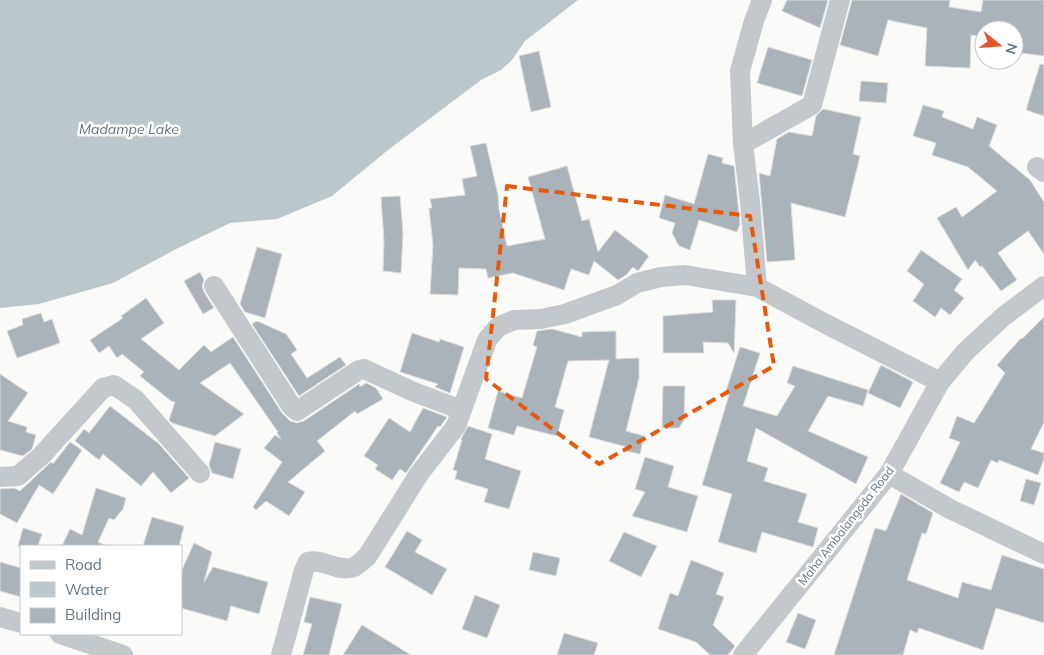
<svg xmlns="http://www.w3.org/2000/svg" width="1044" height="655" font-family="Mulish,sans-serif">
<rect width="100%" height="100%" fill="#fafaf8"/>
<path fill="#bbc7cb" d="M0,0H578L525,41L512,60L501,70L481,80L388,150L332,196L277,219L230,223L176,249L113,283L39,304L0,308Z"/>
<path fill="#aab3b9" stroke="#dcdcda" d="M787,0H828L820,28L782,11Z
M852,0H950L949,7L981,12L983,0H1044V56L1014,52V30H980L979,36L971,35L970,68L925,66L927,28L888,20L878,56L840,45Z
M768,47L812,60L802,96L757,83Z
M539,51L551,107L531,112L519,56Z
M1040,64L1044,65V116L1026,110Z
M861,81L888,83L886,103L859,101Z
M923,105L944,111L942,117L973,129L977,117L997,125L989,146L1030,180L1044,202V254L1028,231L998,253L1017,280L1001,291L982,266L980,267L975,260L968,270L937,218L956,207L962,217L997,191L968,167L932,155L936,143L913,136Z
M823,109L861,117L853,154L860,156L845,217L791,203L795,260L767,262L759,173L770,176L777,139L789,132L812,136L816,116Z
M486,143L498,195L499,209L507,246L545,239L528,177L567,166L582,221L589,219L598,252L615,230L649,256L638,271L633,267L626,275L618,280L594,261L589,275L571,269L564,290L513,273L488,278L486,269L459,268L458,295L430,294L433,245L429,208H432L430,199L465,195L462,179L477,176L470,146Z
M708,154L723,158L722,163L734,166L740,224L737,232L699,220L690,250L679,246L672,233L675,223L659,218L665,195L694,204Z
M400,196L403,233L401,273L383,271L384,241L381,197Z
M257,247L282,254L265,318L245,312L240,304Z
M921,250L962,279L954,290L964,298L950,315L941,308L935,317L913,301L924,284L907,271Z
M200,272L204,280L202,286L204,292L214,308L203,314L184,281Z
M146,298L164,323L141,339L179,370L204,345L211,352L233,337L282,413L290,421L297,423L304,421L359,384L360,387L366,383L376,388L383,399L357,414L355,411L317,441L325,451L288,482L305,492L289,516L266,501L256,510L253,507L282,462L264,448L275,435L281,439L277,433L278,432L230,363L200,383L244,414L215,436L172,423L169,420L175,402L171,401L140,376L144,372L122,354L117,358L109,346L99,353L90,340L123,318L121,316Z
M712,300H736L734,353L728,343L703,342L704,353H663V316L713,312Z
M41,313L44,322L52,319L60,343L17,358L7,331L23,325L22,319Z
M1044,317V422L1031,449L1044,453V459L1038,475L999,460L998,463L991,460L978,488L964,482L959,492L940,483L960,442L949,438L957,416L974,423L1005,373L997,365L1021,338L1022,339Z
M257,321L286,334L297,350L291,354L307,378L340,357L346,365L299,396L252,324Z
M552,329L582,337V332L616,331V359L639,358V378L626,431L644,436L640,454L626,451L627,447L589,437L609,360L568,361L555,407L564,410L557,436L517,426L514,435L488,428L498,391L522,398L537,347L533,345L537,331Z
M412,333L439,342L440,339L464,347L450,393L435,387L438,384L400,372Z
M740,347L760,353L743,406L777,416L795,386L787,383L793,366L868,390L863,406L828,396L808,431L868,457L856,484L756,428L747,461L768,468L764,481L807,494L798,522L818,528L813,547L762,532L756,553L718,542L732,494L702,485L729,395L725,394Z
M881,365L913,382L900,408L868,393Z
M0,374L28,393L8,421L27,427L26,432L36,435L32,449L23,456L0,450Z
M663,386H685L684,420L679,428H662Z
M110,406L159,444L189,478L171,493L153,472L141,486L103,454L99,460L75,441L84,429L89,433Z
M423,408L447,417L445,420L440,427L438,426L406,473L400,469L392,480L375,469L378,465L364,456L389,418L410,432Z
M468,426L492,434L485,459L521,471L509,509L484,502L488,489L455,479L457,471L453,470L462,440L461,439Z
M70,442L82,450L53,494L39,485L17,523L0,514V489L14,488L20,491L51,462L53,464Z
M215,442L241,449L233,479L212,473L209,465Z
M645,457L674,466L668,487L698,496L687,532L632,516L645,492L635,489Z
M1026,479L1041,483L1034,505L1020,501Z
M96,488L126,498L123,509L114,520L109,518L98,542L106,546H62L70,529L82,535Z
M901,494L933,513L926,534L922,533L907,580L958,598L962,582L991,590L1002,555L1044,569V623L996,608L983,650L919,628L917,633L910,630L903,655H834L875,528L886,531Z
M152,517L184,526L179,546H143Z
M23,528L42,534L38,546H18Z
M407,531L422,540L415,552L447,569L432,595L385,567Z
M624,532L657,546L641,577L609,561Z
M194,543L212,552L204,582L213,567L268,582L259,614L231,606L227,621L181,608V572Z
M533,552L560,558L556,576L529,570Z
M691,560L724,573L716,594L724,597L713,625L735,646L728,655H710L696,642L658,629L670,593L678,596Z
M0,562L21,568V597L0,591Z
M475,595L500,605L487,638L462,629Z
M310,597L342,604L329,655H303L312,624L304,622Z
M798,613L816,620L805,649L786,642Z
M362,625L411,655H343Z
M564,633L598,643L594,655H557Z"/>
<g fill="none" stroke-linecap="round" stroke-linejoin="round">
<path stroke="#c3c8cc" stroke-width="20" d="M743,144L812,105L840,0
M1037,167L1044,172
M214,286L292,407L297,411L359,370L364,369L414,392L462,410
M757,287L750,202L743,144L740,71L754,21L762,0
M889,474L950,509L1044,554
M0,477L18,476L41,456L103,388L114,385L136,400L200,473
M0,617L21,623
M60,634L123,655
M281,655L304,570L308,562C323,558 338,573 354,567C358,565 363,560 367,557L419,474L456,426L487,340L498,327L514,320L541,319L565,314L617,295L637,283L661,277L685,275L757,287L824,323L940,382
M743,655L889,474L940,382L966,351L1004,316L1044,286"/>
</g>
<path fill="none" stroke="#e8590c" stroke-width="4" stroke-dasharray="10 6" stroke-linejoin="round" d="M507,186L750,216L774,366L599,464L486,379Z"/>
<g text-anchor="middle" stroke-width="5" stroke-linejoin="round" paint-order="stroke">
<g font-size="12" fill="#657683" stroke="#fff">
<text transform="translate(846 526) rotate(-52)" y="4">Maha Ambalangoda Road</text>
</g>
<g font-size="14" font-style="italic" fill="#60757c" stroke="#fff">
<text x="129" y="134">Madampe Lake</text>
</g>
</g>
<rect x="20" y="545" width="162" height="90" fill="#ffffff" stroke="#c1c8cd"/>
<rect x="30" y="561" width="25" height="8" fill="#c3c8cc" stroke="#c1c8cd"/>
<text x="65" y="570" font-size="15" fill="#657683">Road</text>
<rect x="30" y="582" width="25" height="15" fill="#bbc7cb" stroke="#c1c8cd"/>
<text x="65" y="595" font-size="15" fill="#657683">Water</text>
<rect x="30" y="608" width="25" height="15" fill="#aab3b9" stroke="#c1c8cd"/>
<text x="65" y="620" font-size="15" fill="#657683">Building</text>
<g transform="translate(999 45) rotate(107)"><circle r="24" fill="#ffffff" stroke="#c1c8cd"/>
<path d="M0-4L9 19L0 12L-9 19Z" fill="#e4572e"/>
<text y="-8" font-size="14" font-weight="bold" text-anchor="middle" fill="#657683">N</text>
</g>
</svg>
